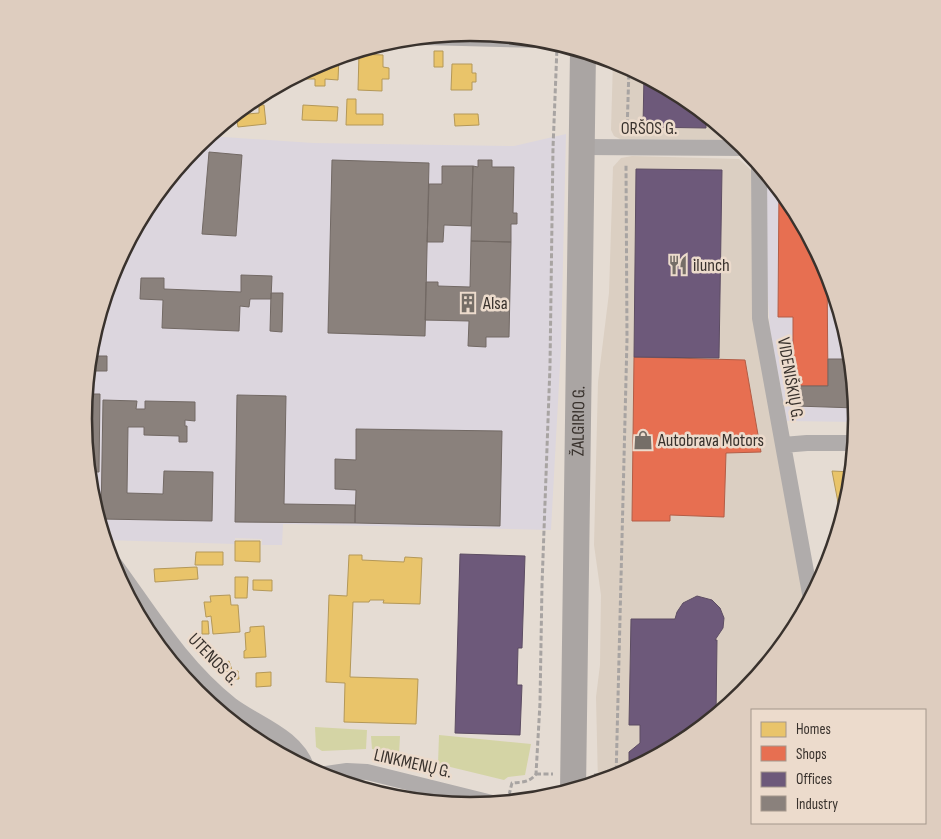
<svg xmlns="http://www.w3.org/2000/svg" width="941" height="839" font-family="'Sofia Sans Condensed',sans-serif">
<rect width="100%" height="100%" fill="#e5dcd3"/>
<path fill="#dbcfc2" d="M613,60L686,98L735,140L620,139L614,136L611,130Z
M632,156L739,159L751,170L754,325L806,610L792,635L744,693L685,741L618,777L598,783L596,697L600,665L601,595L594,545L598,382L609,293L613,167L621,158Z
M350,782H366L444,804L395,799L344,784Z"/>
<path fill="#dcd6de" d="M566,134L561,347L551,530L283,524L282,545H262V539L235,538V544L105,540L91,495L84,419L91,344L113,271L149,204L197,146L209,136L313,143L514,146Z
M767,173L792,205L828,272L850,344L857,422L787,421L770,330L767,286Z"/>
<path fill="#d4d4a5" d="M315,727L367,730L366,749L322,751L316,747Z
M439,735L531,744L525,775L508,777L504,780L438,764Z
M371,736H400L399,754L372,749Z"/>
<path fill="#e9c46a" stroke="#b49858" d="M434,51H443V67H434Z
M359,54L383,55V67L389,68V79H382V91L358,90Z
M339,57L338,80L325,79V86H315V79H294V77L323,62Z
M452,64H472V73H476V82H472V90H451Z
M347,99H356V114H383V125H346Z
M259,105H264L266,124L238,127L236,115L259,113Z
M303,105L338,107L337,121L302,120Z
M454,114H478L479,125L455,126Z
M832,471L852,472L850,495L843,518H841Z
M235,541H260V562L235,561Z
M196,552H223V565H195Z
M349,555H362V560L404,562L405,557L422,558L420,604L383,603L384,600H370L369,602H353L350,677L418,679L416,724L344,722L345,683L326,682L329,595L347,596Z
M197,567L198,579L155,582L154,569Z
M235,577H248L247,598H235Z
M253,580H272V591L253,590Z
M230,595L231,605H238L240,632L213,634L211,616L206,617L204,602H211L210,596Z
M202,621H208L209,634H202Z
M264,626L266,657L244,658V651L246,650L245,633L250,632V627Z
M229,661L232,670L221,673L217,665Z
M228,671H238L239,679H228Z
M271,672V686L256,687V673Z"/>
<path fill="#e76f51" stroke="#b35d46" d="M779,188L792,205L827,270L828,386H793V317H778Z
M634,357L745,360L761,452L726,453L724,517L670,515V521H632Z"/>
<path fill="#6d597a" stroke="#5d4d63" d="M644,75L686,98L706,114V128L643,127Z
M636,169L722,170L719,358L634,357Z
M460,554L525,556L522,648H518L517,685H522L520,735L455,733Z
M697,596L712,600L720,608L724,618L723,628L715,640H717L716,716L685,741L629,772V752L640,743V725H629L631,619H675L677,612L683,603Z"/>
<path fill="#8a817c" stroke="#726964" d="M209,152L242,155L236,236L202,234Z
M332,160L429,163L425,336L328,333Z
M478,160H492V167H514L513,213H517V224H511V242L471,241L473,166L478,167Z
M442,166H473L471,226L444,225L443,242H427L429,184H442Z
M471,241L511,242L509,337H486V347L468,346L469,321L425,320L426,282H438V286L470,287Z
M241,275L272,276L271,299H250L249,307L240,306L239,331L162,328L163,300L140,299L141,278H164V289L241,292Z
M271,293H283L282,332L270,331Z
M90,356H107V371H88Z
M828,359H852L856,408L796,406L793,386H828Z
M86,394H100L99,472H89L84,419Z
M237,395L286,396L284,504L355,505V523L235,522Z
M103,400L137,401L136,409H145V401L195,402V421L185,420V426H187V442H179V436L144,435V427H128L127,493L163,494L164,471L213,472L212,521L101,519Z
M356,429L502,431L500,526L355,523L356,490L335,489V459L356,460Z"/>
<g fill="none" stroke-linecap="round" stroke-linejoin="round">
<path stroke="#a8a4a2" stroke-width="3" stroke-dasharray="5 2.5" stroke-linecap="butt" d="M627,132L629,68
M536,774H553
M594,775L616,774
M616,778L627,339L626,164
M509,795L512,783C522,782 529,783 536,774L540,703L542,585L550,366L553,148L557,47"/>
<path stroke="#b0acab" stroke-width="16" d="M424,37L542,40
M582,147L746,148
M759,164L760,318L811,599
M783,445L807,443H855
M110,558C148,609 180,665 231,705C256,724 297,736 307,769
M319,775L347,771L367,772L496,804"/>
<path stroke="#aaa5a3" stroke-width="26" id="s1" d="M573,791L583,51"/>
</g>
<defs>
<symbol id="restaurant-bare" viewBox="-9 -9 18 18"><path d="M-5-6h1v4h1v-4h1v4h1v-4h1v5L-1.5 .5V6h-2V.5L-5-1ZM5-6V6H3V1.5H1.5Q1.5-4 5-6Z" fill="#756e67" stroke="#ecdbcc" stroke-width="2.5" paint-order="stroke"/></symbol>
<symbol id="building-bare" viewBox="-9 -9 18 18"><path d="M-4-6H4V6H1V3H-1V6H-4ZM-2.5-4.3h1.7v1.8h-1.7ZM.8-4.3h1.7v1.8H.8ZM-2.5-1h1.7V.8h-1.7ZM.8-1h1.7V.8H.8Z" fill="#756e67" stroke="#ecdbcc" stroke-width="2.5" paint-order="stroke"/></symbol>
<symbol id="shop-bare" viewBox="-9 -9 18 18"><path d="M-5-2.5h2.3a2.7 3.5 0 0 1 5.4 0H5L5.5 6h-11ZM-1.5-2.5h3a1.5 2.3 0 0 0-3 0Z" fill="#756e67" stroke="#ecdbcc" stroke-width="2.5" paint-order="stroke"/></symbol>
</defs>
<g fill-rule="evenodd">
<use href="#restaurant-bare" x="664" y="251" width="28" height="28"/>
<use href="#building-bare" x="454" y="289" width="28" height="28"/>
<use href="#shop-bare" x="629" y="426" width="28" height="28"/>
</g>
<g text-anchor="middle" stroke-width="5" stroke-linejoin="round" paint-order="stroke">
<g font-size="18" fill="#39322d" stroke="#ecdbcc">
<text x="649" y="134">ORŠOS G.</text>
<text transform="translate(791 379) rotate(80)" y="6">VIDENIŠKIŲ G.</text>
<text dy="6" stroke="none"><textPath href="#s1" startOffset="370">ŽALGIRIO G.</textPath></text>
<text transform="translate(214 659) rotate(46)" y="6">UTENOS G.</text>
<text transform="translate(413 763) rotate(13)" y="6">LINKMENŲ G.</text>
</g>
<g font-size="18" fill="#39322d" stroke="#ecdbcc" text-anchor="start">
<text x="693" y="271">ilunch</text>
<text x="483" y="309">Alsa</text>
<text x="658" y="446">Autobrava Motors</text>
</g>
</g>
<path d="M0 0H941V839H0ZM92 419a378 378 0 1 1 756 0a378 378 0 1 1-756 0Z" fill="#decdbf" fill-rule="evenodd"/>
<path fill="none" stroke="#39322d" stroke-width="2.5" d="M92 419a378 378 0 1 1 756 0a378 378 0 1 1-756 0Z"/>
<rect x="751" y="709" width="175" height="115" fill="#ecdbcc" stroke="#a4978c"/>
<rect x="761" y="722" width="25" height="15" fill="#e9c46a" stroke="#a4978c"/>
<text x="796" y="734" font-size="15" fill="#39322d">Homes</text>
<rect x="761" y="746" width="25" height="15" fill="#e76f51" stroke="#a4978c"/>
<text x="796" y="759" font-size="15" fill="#39322d">Shops</text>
<rect x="761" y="772" width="25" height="15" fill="#6d597a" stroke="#a4978c"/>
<text x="796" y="784" font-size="15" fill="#39322d">Offices</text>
<rect x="761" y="796" width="25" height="15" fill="#8a817c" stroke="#a4978c"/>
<text x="796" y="809" font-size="15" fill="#39322d">Industry</text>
</svg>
